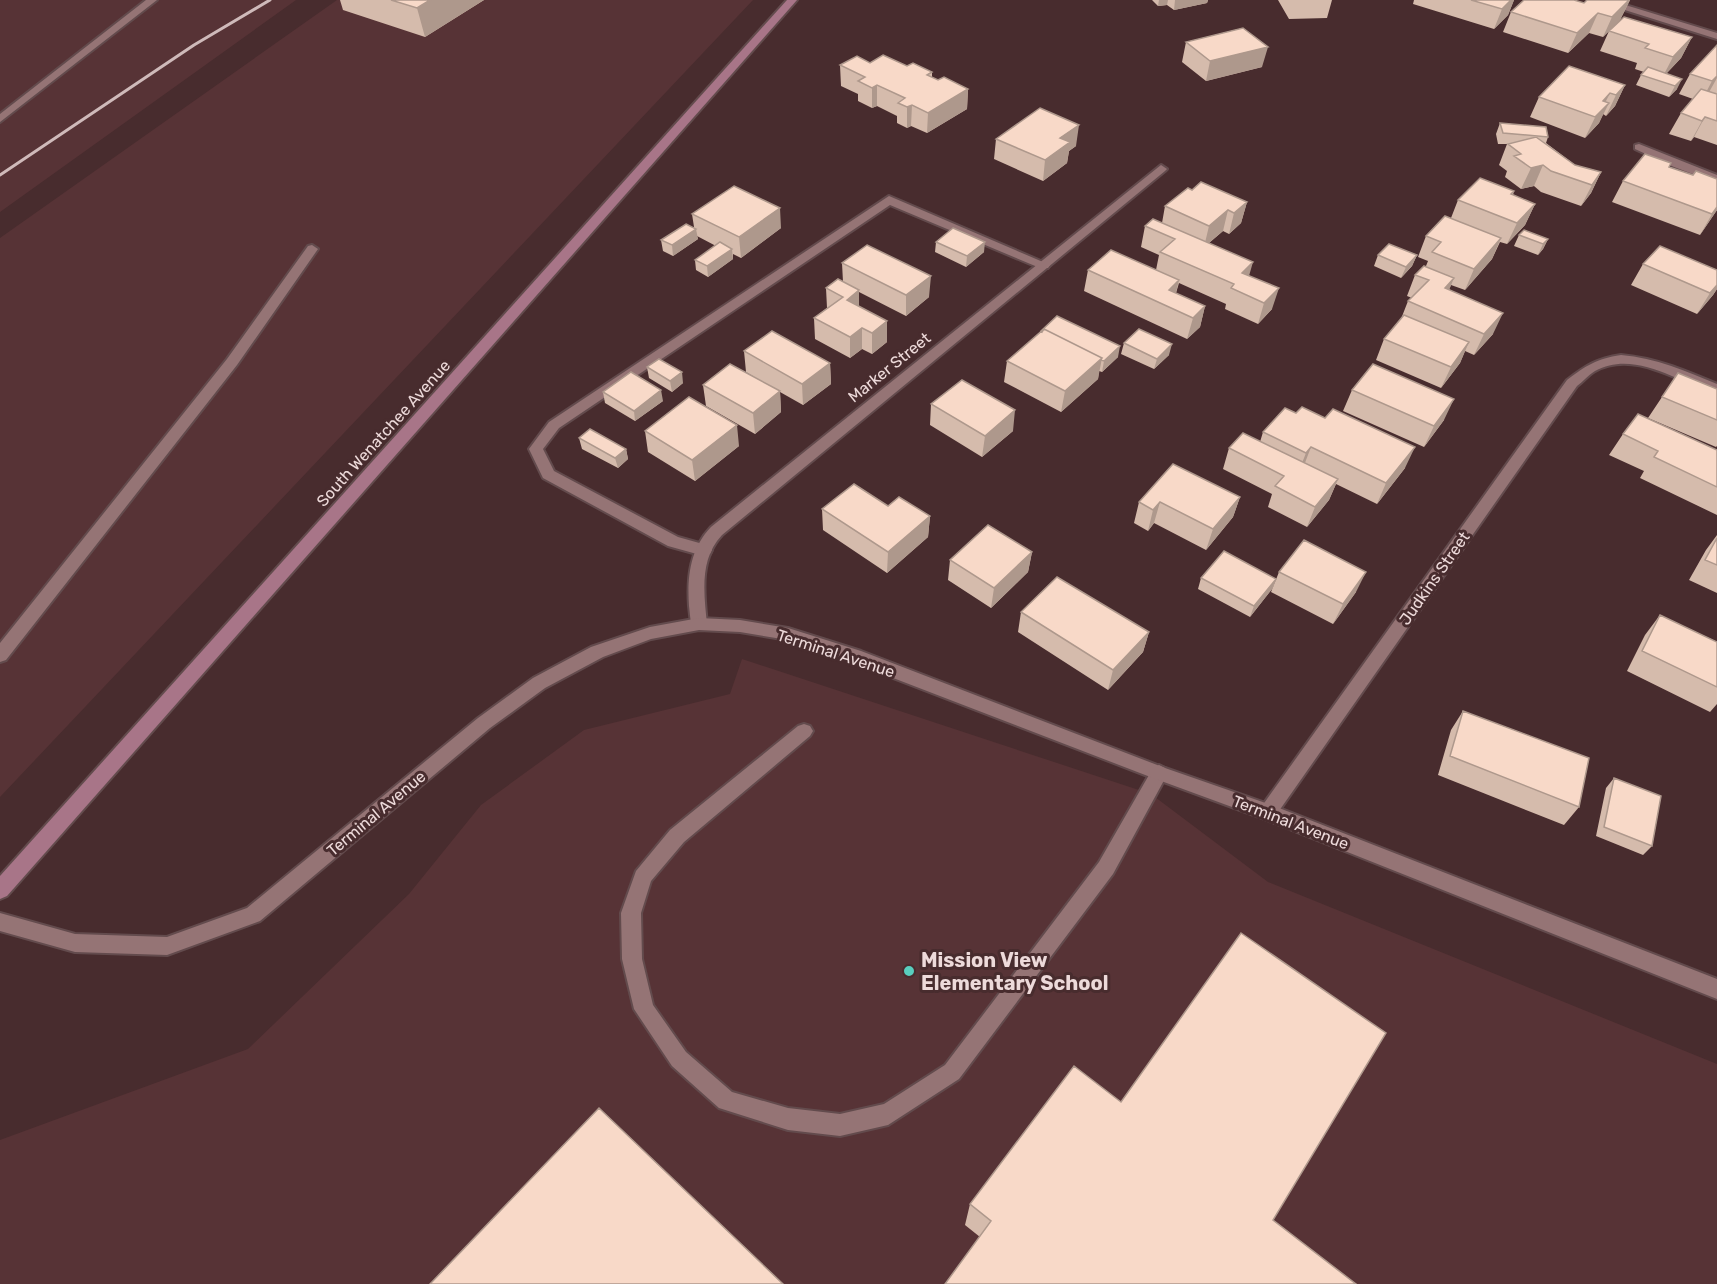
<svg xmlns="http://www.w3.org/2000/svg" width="1717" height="1284" font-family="Rubik,sans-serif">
<rect width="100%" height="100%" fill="#482c2e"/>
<path fill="#573336" d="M0,0H296L0,212Z
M337,0H753L0,797V238Z
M742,659L1151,794L1268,882L1717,1064V1284H0V1140L248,1049L409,894L481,805L584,730L730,694Z"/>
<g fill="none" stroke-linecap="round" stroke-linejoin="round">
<defs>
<path id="service" d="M146,0H157L0,122V114Z
M889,196L1050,265L1048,268H1040L890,205L559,428L543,449L554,471L678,537L710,546L712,550L710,554L704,556L668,546L543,478L529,449L549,422Z
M312,245L318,249L237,365L6,660L0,662V643L227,359L308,246Z
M804,724L810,726L813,731L810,736L684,842L651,881L641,913L642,959L653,1005L686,1052L732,1092L788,1108L840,1114L884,1104L945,1065L1099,862L1153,768L1159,765L1165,768L1168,773L1113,874L959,1079L888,1125L840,1136L788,1130L719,1108L672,1066L634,1009L622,959L621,913L636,871L670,830L798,726Z"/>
<path id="minor" d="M1593,0H1609L1717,33V39Z
M1639,144L1717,175V183L1674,167L1635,149V145Z
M1161,165L1167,169L1165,171L722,535C699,559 704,594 707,624L705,628L699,630L693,628C690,622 690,613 689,606C687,577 690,549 711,527Z
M1621,355C1656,358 1686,371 1717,384V394C1679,383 1635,349 1595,371C1588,375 1583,382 1577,386L1274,818L1268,820L1262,818L1259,812L1262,806L1567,380C1587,365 1596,359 1621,355Z"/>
<path id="tertiary" d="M699,618L740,620L788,628L861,651L1165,768L1274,806L1717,979V999L1262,818L1153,778L849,661L788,640L740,632L699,630L651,639L603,657L545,688L490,728L260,921L167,955L75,952L0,931V913L75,934L167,937L247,908L478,718L533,678L591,647L650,627Z"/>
<path id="secondary" d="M787,0H797L7,896L0,899V876Z"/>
</defs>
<use href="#service" stroke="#634b4d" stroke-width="4"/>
<use href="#minor" stroke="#634b4d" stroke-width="4"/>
<use href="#tertiary" stroke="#634b4d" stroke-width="4"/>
<use href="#secondary" stroke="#634b4d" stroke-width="4"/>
<use href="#service" fill="#957475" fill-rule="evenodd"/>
<use href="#minor" fill="#957475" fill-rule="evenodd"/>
<use href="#tertiary" fill="#957475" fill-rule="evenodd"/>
<use href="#secondary" fill="#a87588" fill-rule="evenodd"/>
<path stroke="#cfbaba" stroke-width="3" d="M0,175L194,45L270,0"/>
</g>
<path fill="#d5bbac" d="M340,0H484L425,37L343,10Z
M1152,0H1208L1207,3L1174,10L1167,5L1158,6Z
M1278,0H1332L1327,18L1289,19Z
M1414,0H1514L1508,15L1494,29L1413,4Z
M1630,0L1620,20L1603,37L1589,33L1568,53L1503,32L1511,12L1584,3Z
M1609,31L1692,37L1681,58L1666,74L1677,89L1669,97L1636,85L1641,75L1644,72L1635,69L1637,63L1600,51Z
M1186,42L1262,67L1206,81L1182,62Z
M1717,45V145L1694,137L1691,141L1669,134L1681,113L1693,99L1679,94L1690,74Z
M870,63L907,66L932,72V77L938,80L968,89L967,109L927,133L911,126L907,128L897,123V116L877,106L872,108L858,101V94L841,86L840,65Z
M1625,85L1615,106L1606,116L1603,114L1599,123L1585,138L1530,117L1539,97Z
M1500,123L1548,137L1546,143L1575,165L1601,172L1591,193L1581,206L1541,192L1534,186L1521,189L1505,177L1507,171L1499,165L1507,144H1498L1496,134Z
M996,139L1076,146L1069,151L1067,163L1043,181L994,159Z
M1669,167L1693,175L1717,179V210L1700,235L1612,202L1623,181Z
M1192,190L1247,202L1241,223L1229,234L1223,231L1209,243L1249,276L1272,309L1258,324L1225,309L1226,304L1179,283L1176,293L1205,306L1200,327L1187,339L1084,291L1088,270H1156L1159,255L1141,247L1145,226L1162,223L1165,206Z
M1514,191L1513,195L1535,204L1525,225L1507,244L1500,242L1492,259L1465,290L1451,285L1449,289L1493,334L1474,355L1465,351L1460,363L1441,388L1376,360L1384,339L1401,319L1408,301L1412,298L1407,296L1415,275L1426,266L1428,261L1418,257L1426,236L1451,218L1458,200Z
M692,214L781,228L741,258L733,254V259L708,277L696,270L695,260L716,246L697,236L698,239L673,256L663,251L661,240L694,227Z
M1519,235L1548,239L1543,249L1538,255L1514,246Z
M936,242L984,252L966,267L935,252Z
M1378,255H1417L1412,266L1401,278L1374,266Z
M842,263L929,297L906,316L859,292V306L887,342L872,354L862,349L850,358L815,339L814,318L827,308L826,288L843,282Z
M1643,264L1717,270V289L1713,295L1697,314L1631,285Z
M1041,331L1118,357L1102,372L1099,371L1098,379L1061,412L1004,382L1007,361L1040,333Z
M1124,343L1169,355L1154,369L1121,354Z
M744,351L830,363L831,384L803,405L780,392L781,412L755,434L706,406L703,385L764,383L746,372Z
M647,367L683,383L672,392L649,378Z
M1717,389V446L1716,447L1648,418L1662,397Z
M1352,390L1444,420L1424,447L1343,411Z
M603,392L663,401L635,421L605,403Z
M931,404L1013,431L982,457L930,425Z
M645,431L739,446L695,481L648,452Z
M1263,432L1405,468L1377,504L1336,484L1329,500L1307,527L1268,507L1272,494L1223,469L1229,448L1260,442Z
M1623,434L1717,450V515L1640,478L1644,471L1609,455Z
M579,438L626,449L628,459L618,468L582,449Z
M1240,497L1233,517L1206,550L1154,523L1148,531L1134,523L1139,502Z
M888,506L930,516L928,537L887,573L823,530L822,509Z
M1717,535V593L1689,580L1706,550Z
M1032,552L1028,572L991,608L948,580L950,560Z
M1279,572L1356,592L1333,624L1271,592Z
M1201,578L1276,579L1272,589L1250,617L1198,589Z
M1021,612L1149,632L1143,652L1108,690L1018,632Z
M1660,615L1717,642V704L1710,712L1627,671L1645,635Z
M1463,711L1579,807L1564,825L1438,775L1451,730Z
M1614,778L1652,846L1643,855L1596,836L1606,788Z
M970,1204L1273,1220L980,1237L965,1225Z"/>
<path fill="#ae988c" d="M430,0H484L425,37L417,8Z
M1159,0H1168L1167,5L1158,6Z
M1175,0H1208L1207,3L1174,10Z
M1511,0H1514L1508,15L1494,29L1502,9Z
M1630,0L1620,20L1603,37L1612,17Z
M1598,13L1589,33L1568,53L1577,33Z
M1692,37L1681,58L1662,78L1673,57Z
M1268,47L1262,67L1206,81L1210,61Z
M1717,76V78L1708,94L1701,102L1712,81Z
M1682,79L1677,89L1669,97L1675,86Z
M877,85V106L872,108V88Z
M1625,85L1615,106L1606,116L1616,95Z
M968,89L967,109L927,133L928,113Z
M1610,93L1601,111L1609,103L1599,123L1585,138L1603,101Z
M912,105L911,126L907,128V107Z
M1705,117L1694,137L1691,141L1702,121Z
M1079,125L1076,146L1069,151L1067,163L1043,181L1045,160L1060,138Z
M1543,165L1534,186L1521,189L1531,168Z
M1601,172L1591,193L1581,206L1592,185Z
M1247,202L1241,223L1229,234L1234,213Z
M1535,204L1525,225L1507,244L1517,223Z
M1717,207V210L1700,235L1712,214Z
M780,208L781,228L741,258L739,237Z
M1228,210L1223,231L1204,247L1209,226Z
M696,229L698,239L673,256L672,245Z
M1501,238L1492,259L1465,290L1474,269Z
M1548,239L1543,249L1538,255L1543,244Z
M985,242L984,252L966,267L967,256Z
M732,249L733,259L708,277L707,266Z
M1417,255L1412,266L1401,278L1406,267Z
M1253,262L1247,283L1242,273Z
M931,276L929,297L906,316V295Z
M1454,278L1445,300V288Z
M1179,280L1174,301L1169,290Z
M1717,285V289L1713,295L1697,314L1710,293Z
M1279,288L1272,309L1258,324L1264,303Z
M859,290V311L847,300Z
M1205,306L1200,327L1187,339L1193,318Z
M1503,313L1493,334L1474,355L1484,334Z
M887,321V342L872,354V333Z
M862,328V349L850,358V337Z
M1469,342L1460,363L1441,388L1451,367Z
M1172,344L1169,355L1154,369L1157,359Z
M1120,346L1118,357L1102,372L1104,361Z
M1102,358L1098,379L1061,412L1065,391Z
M830,363L831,384L803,405L802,384Z
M682,372L683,383L672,392L670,381Z
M661,390L663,401L635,421L634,411Z
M780,391L781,412L755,434L753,413Z
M1454,399L1444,420L1424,447L1434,426Z
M1015,410L1013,431L982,457L985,436Z
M737,425L739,446L695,481L692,460Z
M1311,447L1303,468L1298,473L1306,453Z
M1415,447L1405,468L1377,504L1386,483Z
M626,449L628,459L618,468L615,458Z
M1338,479L1329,500L1307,527L1315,507Z
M1240,497L1233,517L1206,550L1213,529Z
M1160,502L1154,523L1148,531L1153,510Z
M930,516L928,537L887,573L888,552Z
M1032,552L1028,572L991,608L994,588Z
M1366,572L1356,592L1333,624L1343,604Z
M1276,579L1272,589L1250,617L1254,606Z
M1149,632L1143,652L1108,690L1113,670Z"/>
<path fill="#f8d9c8" stroke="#ae988c" stroke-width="1.5" d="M391,0H430L417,8Z
M1471,0H1511L1502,9Z
M1524,0H1574L1584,3L1587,0H1629L1612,17L1598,13L1577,33L1511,12Z
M1624,17L1692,37L1673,57L1645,48L1649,44L1609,31Z
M1243,28L1268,47L1210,61L1186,42Z
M1717,45V76L1712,81L1690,74Z
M883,55L907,66L913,63L932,72L927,75L938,80L944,77L968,89L928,113L912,105L907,107L898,103L905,98L877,85L872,88L858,81L865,77L840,65L857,56L870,63Z
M1569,66L1625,85L1616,95L1610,93L1603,101L1609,103L1595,117L1539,97Z
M1648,67L1682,79L1675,86L1641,75Z
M1701,89L1717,94V121L1705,117L1702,121L1681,113Z
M1040,108L1079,125L1060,138L1070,142L1045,160L996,139Z
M1500,123L1546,127L1548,137L1503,133Z
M1536,137L1575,165L1601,172L1592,185L1551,171L1543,165L1531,168L1514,156L1521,154L1508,144Z
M1645,154L1671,163L1669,167L1693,175L1696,171L1717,179V207L1712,214L1623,181Z
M1480,178L1514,191L1511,194L1535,204L1517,223L1458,200Z
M1201,182L1247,202L1234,213L1228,210L1209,226L1165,206L1188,188L1192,190Z
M734,186L780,208L739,237L692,214Z
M1445,216L1501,238L1474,269L1432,252L1441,242L1426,236Z
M1153,219L1253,262L1242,273L1279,288L1264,303L1231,288L1234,284L1160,252L1175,239L1145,226Z
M686,224L696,229L672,245L661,240Z
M953,228L985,242L967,256L936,242Z
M1524,230L1548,239L1543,244L1519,235Z
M720,242L732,249L707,266L695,260Z
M1389,244L1417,255L1406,267L1378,255Z
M867,245L931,276L906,295L842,263Z
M1660,246L1717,270V285L1710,293L1643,264Z
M1111,250L1179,280L1169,290L1205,306L1193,318L1088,270Z
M1424,266L1454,278L1445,288L1503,313L1484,334L1408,301L1429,280L1415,275Z
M838,279L859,290L847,300L887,321L872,333L862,328L850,337L814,318L843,297L826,288Z
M1404,315L1469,342L1451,367L1384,339Z
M1057,316L1120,346L1104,361L1101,360L1102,358L1044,329L1042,332L1041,331Z
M1044,329L1102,358L1065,391L1007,361Z
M1139,329L1172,344L1157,359L1124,343Z
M772,331L830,363L802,384L744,351Z
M659,359L682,372L670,381L647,367Z
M730,364L780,391L753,413L703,385Z
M1373,364L1454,399L1434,426L1352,390Z
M631,372L661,390L634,411L603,392Z
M1678,373L1717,389V420L1662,397Z
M962,380L1015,410L985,436L931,404Z
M689,397L737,425L692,460L645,431Z
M1302,407L1325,418L1333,409L1415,447L1386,483L1311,447L1306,453L1263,432L1285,408L1296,413Z
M1638,414L1717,450V487L1654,457L1658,451L1623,434Z
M590,429L626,449L615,458L579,438Z
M1243,433L1338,479L1315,507L1275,486L1284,476L1229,448Z
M1173,464L1240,497L1213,529L1160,502L1153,510L1139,502Z
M854,484L888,506L899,497L930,516L888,552L822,509Z
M988,525L1032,552L994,588L950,560Z
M1717,538V565L1705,560Z
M1304,540L1366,572L1343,604L1279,572Z
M1224,551L1276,579L1254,606L1201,578Z
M1057,577L1149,632L1113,670L1021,612Z
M1660,615L1717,642V687L1642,651Z
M1463,711L1589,758L1579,807L1450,756Z
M1614,778L1661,796L1652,846L1604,827Z
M1241,933L1386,1033L1273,1220L1356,1284H945L991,1221L970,1204L1074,1066L1121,1102Z
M599,1108L783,1284H430Z"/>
<circle fill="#59cebe" stroke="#482c2e" stroke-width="2" cx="909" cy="971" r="6"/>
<g text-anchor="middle" stroke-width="6" stroke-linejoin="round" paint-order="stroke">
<g font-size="16" fill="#eddada" stroke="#482c2e">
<text transform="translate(889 367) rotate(-39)" y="6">Marker Street</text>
<text transform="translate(383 433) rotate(-48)" y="6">South Wenatchee Avenue</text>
<text transform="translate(1434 578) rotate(-55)" y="6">Judkins Street</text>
<text transform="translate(836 653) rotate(18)" y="6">Terminal Avenue</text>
<text transform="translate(376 813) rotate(-40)" y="6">Terminal Avenue</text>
<text transform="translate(1291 822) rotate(21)" y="6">Terminal Avenue</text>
</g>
<g font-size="20" font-weight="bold" fill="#eddada" stroke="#482c2e" text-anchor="start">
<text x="921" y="967">Mission View<tspan x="921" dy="23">Elementary School</tspan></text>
</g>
</g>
</svg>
